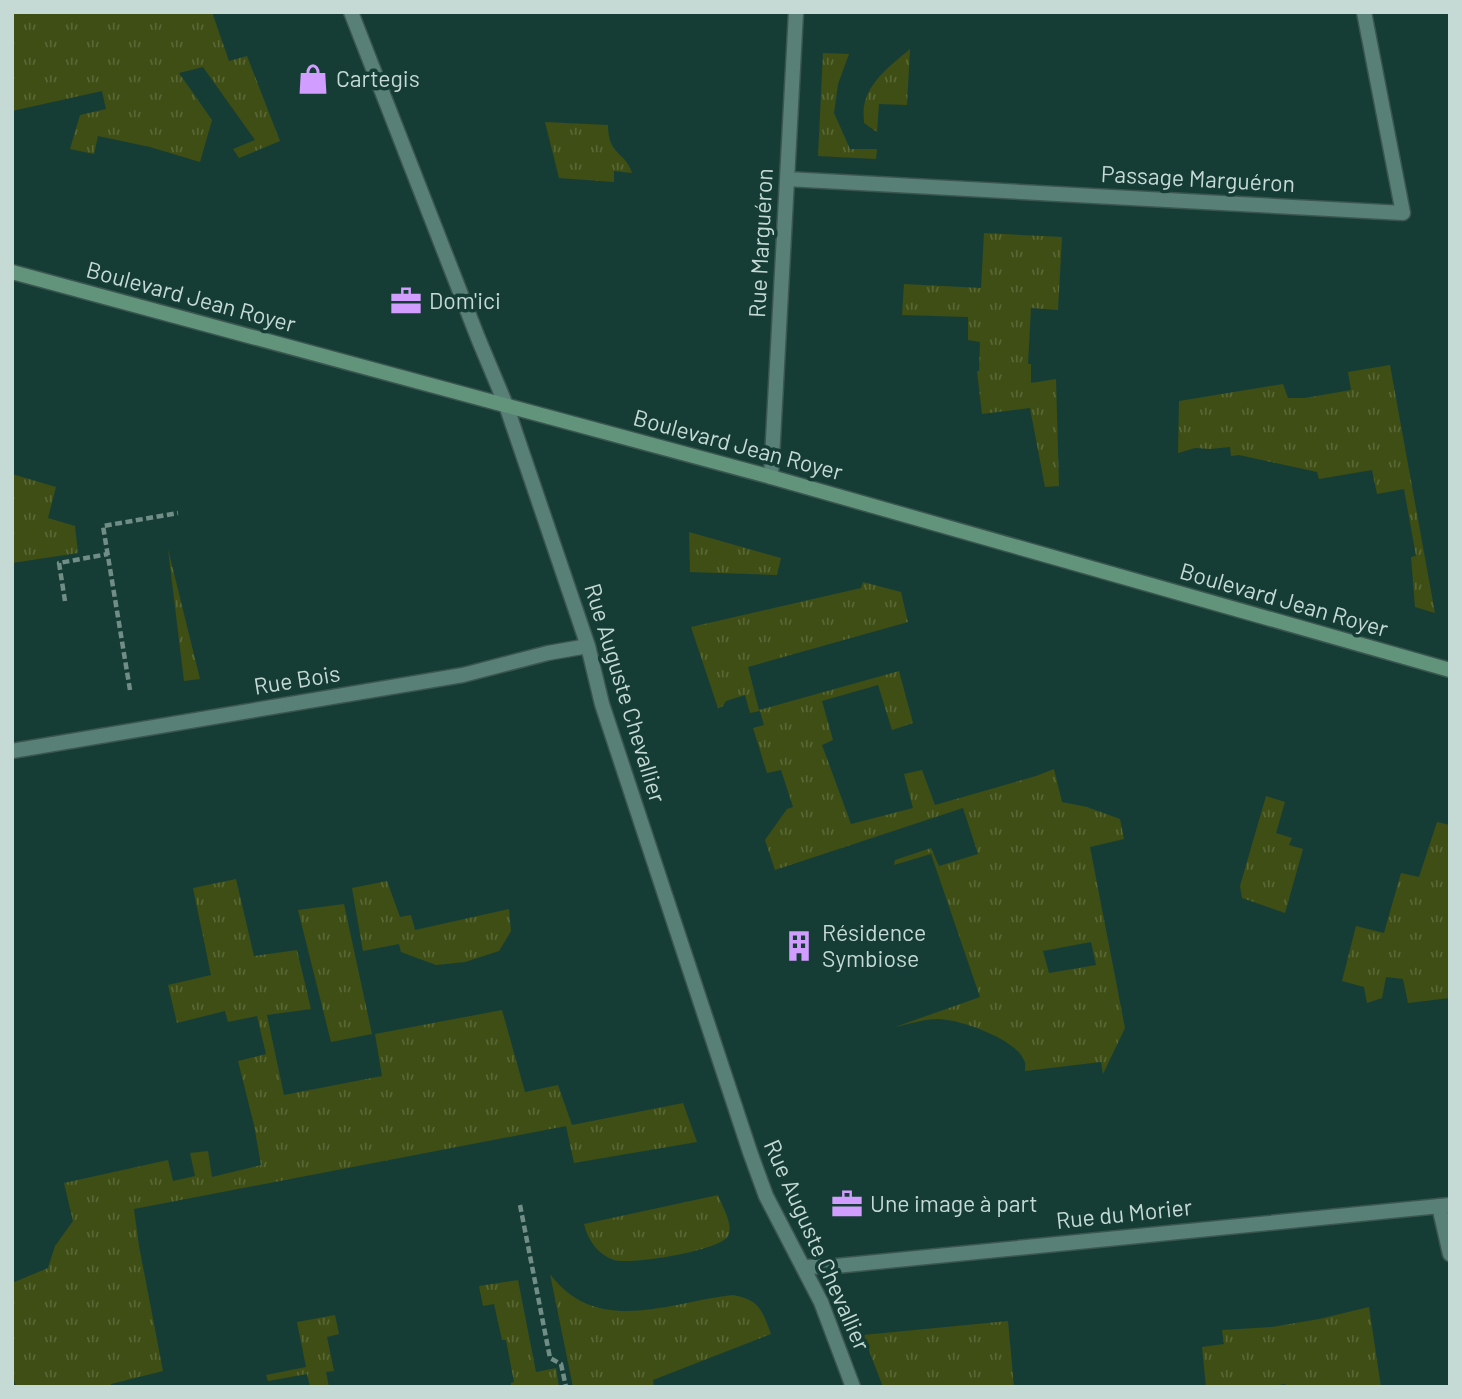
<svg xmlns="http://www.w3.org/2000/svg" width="1462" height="1399" font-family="Barlow,sans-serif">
<defs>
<pattern id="grass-tufts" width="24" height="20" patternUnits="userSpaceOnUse" patternTransform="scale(1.75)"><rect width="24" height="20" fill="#3e4e14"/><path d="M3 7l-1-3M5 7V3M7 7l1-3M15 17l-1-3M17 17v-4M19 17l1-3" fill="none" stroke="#586735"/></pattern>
</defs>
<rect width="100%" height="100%" fill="#163d35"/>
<path fill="url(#grass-tufts)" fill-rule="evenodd" d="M12,12H212L229,61L247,56L280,141L239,158L233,149L255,140L203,67L179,73L212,120L200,162L150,147L98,136L94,154L70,149L80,115L106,109L102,91L12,111Z
M910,49L907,105L879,104L877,132L864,123C864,118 863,111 864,106C869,81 891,65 910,49Z
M823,53L849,54L838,84L834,113L850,149H877L876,159L818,156Z
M545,122L608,125C608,156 626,152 632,173L614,171V182L559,178Z
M984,233L1062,237L1058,310L1031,308L1028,364H1031V383L1056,379L1059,486L1045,487L1030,408L982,414L977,371H979L980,342L968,340V317L902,315L904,284L981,288Z
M1390,365L1435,613L1415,607L1411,557L1416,556L1404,489L1377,494L1372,470L1319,479L1317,472L1239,455L1231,456L1230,447L1210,449L1195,448L1178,453L1179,401L1283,384L1288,398H1305L1351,390L1348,372Z
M12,474L56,487L48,518L75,526L78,553L12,563Z
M689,532L781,558L777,575L690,572Z
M168,549L200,679L184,681Z
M863,582L901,592L908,622L748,667L759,710L899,671L913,723L892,730L878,685L822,701L833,740L822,745L851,824L913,808L904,774L922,770L935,805L1036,776L1054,769L1062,802L1087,807L1120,819L1124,839L1090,847L1125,1028L1103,1074L1101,1062L1025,1071C1025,1067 1026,1063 1024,1060C1016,1039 959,1019 938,1019C924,1019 909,1024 895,1027L980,997L931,854L894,865L895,860L931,848L939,866L978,854L963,808L775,870L765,840L787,809L793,807L781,770L767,773L753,728L764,725L760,711L750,713L745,695L726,701L722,707L718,708L691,627L861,588ZM1091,942L1096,965L1049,973L1043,951Z
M1266,796L1285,802L1276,833L1292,838L1289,845L1303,849L1285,913L1242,898L1240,886Z
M1437,822L1450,825V998L1408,1003L1403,979L1386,977L1382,998L1367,1003L1364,987L1342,981L1356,926L1384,933L1401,873L1419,877Z
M236,879L254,956L297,950L311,1009L267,1015L284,1095L382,1076L375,1034L502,1010L525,1092L558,1085L572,1125L683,1103L697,1142L574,1163L566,1126L134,1209L139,1246L163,1371L111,1384V1387H16L12,1373V1283L48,1268L55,1246L73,1221L64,1183L168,1160L173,1181L195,1176L190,1153L208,1151L212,1177L261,1165L254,1125L238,1061L266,1054L257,1016L228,1022L225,1011L177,1023L168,985L211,975L193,888Z
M387,881L400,917L411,915L415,930L509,909L511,931L499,951L465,962L436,965L401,952L399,944L363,951L352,888Z
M344,904L372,1034L331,1042L298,910Z
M718,1195C722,1206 734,1225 728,1236C720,1251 630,1265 614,1260C597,1254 588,1240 584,1224Z
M550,1274C597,1337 669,1302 733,1295C760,1300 762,1310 771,1334L653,1380L654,1387H573Z
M518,1280L536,1372L556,1368L559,1387H511V1383L514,1382L506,1340H502L494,1304L483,1306L479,1286Z
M1369,1307L1381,1387H1286L1285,1384L1279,1385L1278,1387H1206L1202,1347L1224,1344L1222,1330L1272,1327L1319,1319Z
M335,1315L339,1334L327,1337L334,1371L326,1372L329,1387H310L307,1374L268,1381L266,1375L306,1367L297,1322Z
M1008,1321L1014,1387H883L863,1335Z"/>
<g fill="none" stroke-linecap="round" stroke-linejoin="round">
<defs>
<path id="lane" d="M1439,1206L1450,1254"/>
<path id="street" d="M351,12L478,338L506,405L588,646L602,704L750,1152L766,1196L821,1302L853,1387
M787,179L1403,213L1364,12
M771,477L796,12
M12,751L463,675L548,653L588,646
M803,1267L836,1266L1450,1205"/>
<path id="secondary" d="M12,272L771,477L1450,670"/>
</defs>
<use href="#lane" stroke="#3b5650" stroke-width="17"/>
<use href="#street" stroke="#3b5650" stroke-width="17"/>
<use href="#secondary" stroke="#3b5650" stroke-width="17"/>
<path stroke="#708d86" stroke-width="4.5" stroke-dasharray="7 3.5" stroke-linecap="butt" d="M65,601L59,563L108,554
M130,690L103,526L178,513
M520,1205L550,1358L561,1364L566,1387"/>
<use href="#lane" stroke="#588076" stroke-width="14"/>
<use href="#street" stroke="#588076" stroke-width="14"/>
<use href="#secondary" stroke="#62947c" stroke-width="14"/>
</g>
<defs>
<symbol id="shop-bare" viewBox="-9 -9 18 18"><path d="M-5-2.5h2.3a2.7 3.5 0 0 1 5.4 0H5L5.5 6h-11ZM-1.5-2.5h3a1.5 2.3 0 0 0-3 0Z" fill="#d19dfe" stroke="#163d35" stroke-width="2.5" paint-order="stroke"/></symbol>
<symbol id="office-bare" viewBox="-9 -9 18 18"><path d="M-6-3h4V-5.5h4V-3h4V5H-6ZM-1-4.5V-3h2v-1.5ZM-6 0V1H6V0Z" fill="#d19dfe" stroke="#163d35" stroke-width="2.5" paint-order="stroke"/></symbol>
<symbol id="building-bare" viewBox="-9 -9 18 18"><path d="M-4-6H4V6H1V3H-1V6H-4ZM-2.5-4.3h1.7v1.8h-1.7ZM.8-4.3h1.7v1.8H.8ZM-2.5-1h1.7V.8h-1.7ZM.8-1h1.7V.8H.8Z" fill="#d19dfe" stroke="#163d35" stroke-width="2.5" paint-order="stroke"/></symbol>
</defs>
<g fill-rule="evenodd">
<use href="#shop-bare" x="291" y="57" width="44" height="44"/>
<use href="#office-bare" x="384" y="279" width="44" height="44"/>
<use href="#building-bare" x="777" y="924" width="44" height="44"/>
<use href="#office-bare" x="825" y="1182" width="44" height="44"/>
</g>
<g text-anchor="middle" stroke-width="7" stroke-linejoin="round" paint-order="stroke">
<g font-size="23" fill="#c5dad4" stroke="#163d35" text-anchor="start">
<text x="336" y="87">Cartegis</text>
<text x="429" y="309">Dom'ici</text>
<text x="822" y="941">Résidence<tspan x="822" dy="26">Symbiose</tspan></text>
<text x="870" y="1212">Une image à part</text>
</g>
<g font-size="23" fill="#c5dad4" stroke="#163d35">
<text transform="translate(1198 179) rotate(3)" y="8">Passage Marguéron</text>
<text transform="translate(761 243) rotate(-87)" y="8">Rue Marguéron</text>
<text transform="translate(191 297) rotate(15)" y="8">Boulevard Jean Royer</text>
<text transform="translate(738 445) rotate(15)" y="8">Boulevard Jean Royer</text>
<text transform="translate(1284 600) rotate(16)" y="8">Boulevard Jean Royer</text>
<text transform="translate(297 680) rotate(-9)" y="8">Rue Bois</text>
<text transform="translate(625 693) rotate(73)" y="8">Rue Auguste Chevallier</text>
<text transform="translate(1124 1214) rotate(-6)" y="8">Rue du Morier</text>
<text transform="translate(817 1245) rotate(66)" y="8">Rue Auguste Chevallier</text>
</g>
</g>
<rect width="1462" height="1399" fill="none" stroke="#c5dad4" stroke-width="28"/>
</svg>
